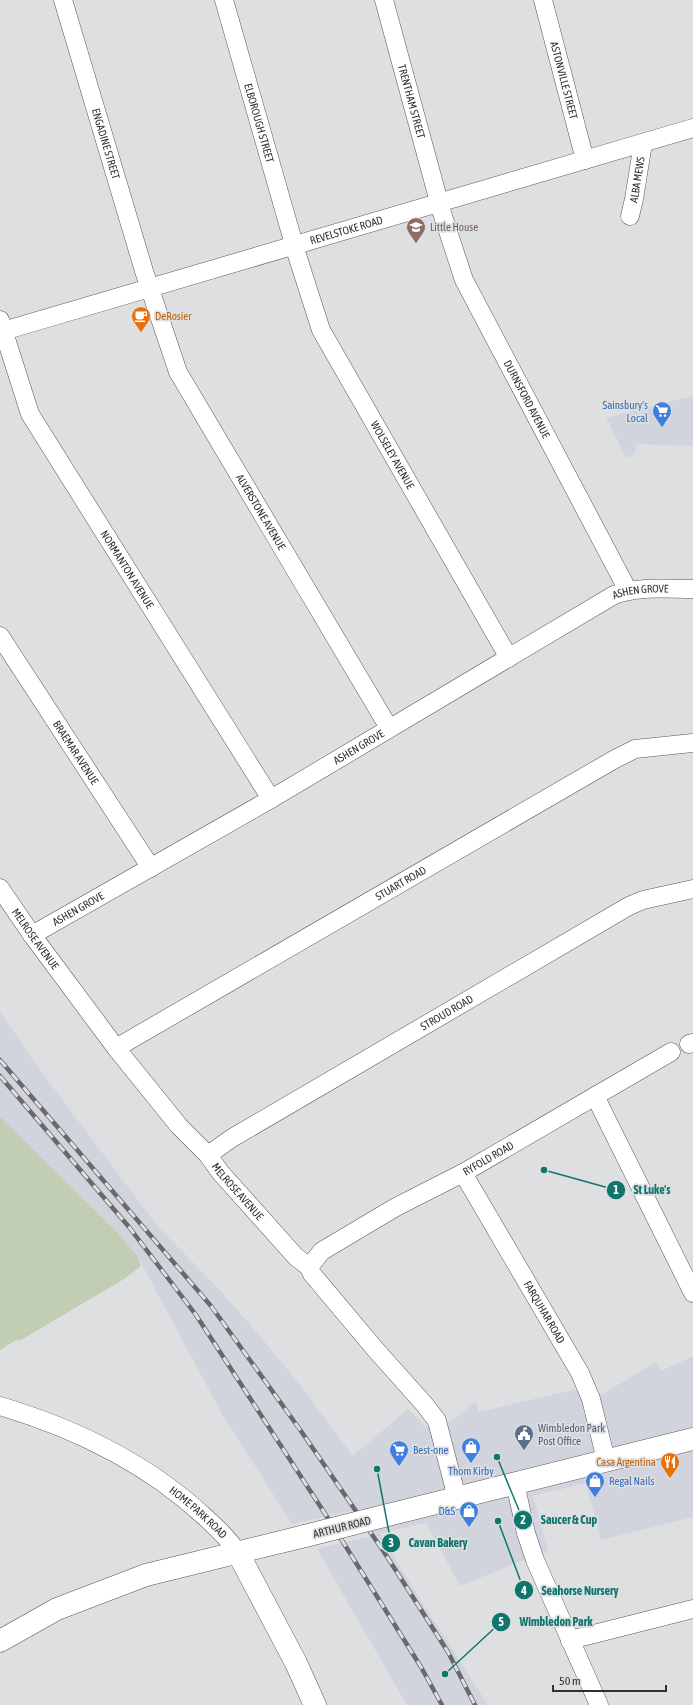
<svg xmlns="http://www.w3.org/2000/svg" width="693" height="1705" font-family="'Asap Condensed',sans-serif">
<rect width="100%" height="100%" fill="#dedfe1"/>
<path fill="#d1d3dd" d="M693,396V446L636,444L635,454L626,458L606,418Z
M0,1012L43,1074L158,1227L217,1287L259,1335L301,1386L353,1456L408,1409L425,1427L451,1422L476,1401L479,1412L572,1390L603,1394L656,1362L661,1371L693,1356V1517L601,1540L586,1483L533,1496L548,1550L460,1586L426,1523L380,1533L411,1585L488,1705H407L317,1549L375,1535L364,1508L292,1524L222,1414L138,1257L117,1232L0,1117Z"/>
<path fill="#c1ceb4" d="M0,1117L117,1232L138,1257L141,1266L124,1279L21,1340H16L0,1350Z"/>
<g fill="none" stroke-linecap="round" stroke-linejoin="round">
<defs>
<g id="minor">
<path id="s1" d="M63,0L144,271L178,372L389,728"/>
<path id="s2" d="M224,0L297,255L321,330L509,658"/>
<path id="s3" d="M384,0L442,213L464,280L624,583L626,591"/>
<path id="s4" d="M543,0L585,160"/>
<path id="s5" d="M630,216L634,199L643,143"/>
<path id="s6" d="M0,320L30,414L271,799"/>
<path id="s7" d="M0,332L693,128"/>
<path id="s8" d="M0,636L151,868"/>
<path id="s9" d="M0,888L32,935L116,1048L179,1126L208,1155L220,1172L296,1257L309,1267L312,1274L375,1349L425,1405L437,1421L457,1498"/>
<path id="s10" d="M32,935L271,799L614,595C639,586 666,589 693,589"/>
<path d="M689,1044L693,1043"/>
<path id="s11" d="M116,1048L615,759L635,749L693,743"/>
<path d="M595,1096L693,1293"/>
<path id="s12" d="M208,1155L232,1138L629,906L643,900L693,889"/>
<path id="s13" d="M463,1173L580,1373L591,1399L606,1460"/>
<path id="s14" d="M309,1267L322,1251L396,1207L463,1173L671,1052"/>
<path id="s15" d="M0,1406C74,1428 148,1464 205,1517C217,1528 229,1539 238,1553"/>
<path d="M515,1483L526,1533L535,1560L599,1705"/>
<path d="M570,1641L578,1638L693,1609"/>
</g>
<path id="tertiary" d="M368,1520L693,1439
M238,1553L296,1663L315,1705
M0,1641L57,1609L146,1575L305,1536"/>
</defs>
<use href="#minor" stroke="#575759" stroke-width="19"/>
<use href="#tertiary" stroke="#575759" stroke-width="23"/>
<use href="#minor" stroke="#fff" stroke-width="18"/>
<use href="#tertiary" stroke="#fff" stroke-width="22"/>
<defs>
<path id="rail" d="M0,1060L211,1306L301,1431L384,1552L448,1652L475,1705
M0,1076L129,1227L196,1315L333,1526L421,1667L442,1705"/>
</defs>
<use href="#rail" stroke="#69696b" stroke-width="4.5"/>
<use href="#rail" stroke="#dedfe1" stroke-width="3" stroke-dasharray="9" stroke-linecap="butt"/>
<defs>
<path id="tertiary-bridge" d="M305,1536L368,1520"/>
</defs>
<use href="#tertiary-bridge" stroke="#575759" stroke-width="23" stroke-linecap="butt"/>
<use href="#tertiary-bridge" stroke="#fff" stroke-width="22"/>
</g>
<defs>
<symbol id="school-pin" viewBox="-11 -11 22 30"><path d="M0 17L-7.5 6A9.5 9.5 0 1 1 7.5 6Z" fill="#8d6e63" stroke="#dedfe1"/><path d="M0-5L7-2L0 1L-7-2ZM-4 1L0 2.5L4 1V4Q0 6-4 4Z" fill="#fff"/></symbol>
<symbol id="cafe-pin" viewBox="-11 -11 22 30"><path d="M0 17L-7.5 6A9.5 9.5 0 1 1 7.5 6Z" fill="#e8710a" stroke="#dedfe1"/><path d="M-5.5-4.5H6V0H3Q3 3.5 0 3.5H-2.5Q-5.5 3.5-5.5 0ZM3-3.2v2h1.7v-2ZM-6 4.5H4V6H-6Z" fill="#fff"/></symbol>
<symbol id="supermarket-pin" viewBox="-11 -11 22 30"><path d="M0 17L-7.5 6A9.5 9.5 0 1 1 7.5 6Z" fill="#3f7fe0" stroke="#dedfe1"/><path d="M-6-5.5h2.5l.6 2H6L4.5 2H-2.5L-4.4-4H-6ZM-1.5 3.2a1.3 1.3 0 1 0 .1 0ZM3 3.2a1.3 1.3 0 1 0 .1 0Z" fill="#fff"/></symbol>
<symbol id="civic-pin" viewBox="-11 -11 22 30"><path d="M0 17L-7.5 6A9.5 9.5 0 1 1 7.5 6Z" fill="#5c6f8a" stroke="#dedfe1"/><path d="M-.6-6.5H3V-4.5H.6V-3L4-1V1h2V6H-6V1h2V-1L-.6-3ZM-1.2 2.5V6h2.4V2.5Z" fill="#fff"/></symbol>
<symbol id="shop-pin" viewBox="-11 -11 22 30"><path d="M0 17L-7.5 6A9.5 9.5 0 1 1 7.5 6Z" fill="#3f7fe0" stroke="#dedfe1"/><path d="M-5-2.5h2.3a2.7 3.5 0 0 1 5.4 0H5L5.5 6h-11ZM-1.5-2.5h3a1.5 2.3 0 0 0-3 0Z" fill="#fff"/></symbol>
<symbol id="restaurant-pin" viewBox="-11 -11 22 30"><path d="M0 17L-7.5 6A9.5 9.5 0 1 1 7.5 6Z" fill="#e8710a" stroke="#dedfe1"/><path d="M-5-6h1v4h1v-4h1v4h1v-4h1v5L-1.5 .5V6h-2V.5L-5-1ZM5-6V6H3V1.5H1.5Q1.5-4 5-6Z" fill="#fff"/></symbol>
</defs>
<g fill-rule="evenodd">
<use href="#school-pin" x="405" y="216" width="22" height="30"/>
<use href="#cafe-pin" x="130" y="305" width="22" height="30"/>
<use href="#supermarket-pin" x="651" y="400" width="22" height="30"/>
<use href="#civic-pin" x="513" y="1423" width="22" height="30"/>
<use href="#shop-pin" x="460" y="1436" width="22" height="30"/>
<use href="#supermarket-pin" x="388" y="1439" width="22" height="30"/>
<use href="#restaurant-pin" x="659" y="1451" width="22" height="30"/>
<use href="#shop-pin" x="584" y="1470" width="22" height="30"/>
<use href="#shop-pin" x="458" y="1500" width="22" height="30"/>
</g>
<g text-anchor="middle" stroke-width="3.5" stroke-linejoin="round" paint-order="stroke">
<g font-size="11" fill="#303031" stroke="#dedfe1">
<text dy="4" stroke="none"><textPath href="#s4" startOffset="83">ASTONVILLE STREET</textPath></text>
<text dy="4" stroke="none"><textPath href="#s3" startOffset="105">TRENTHAM STREET</textPath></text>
<text dy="4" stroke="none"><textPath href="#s2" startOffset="128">ELBOROUGH STREET</textPath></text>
<text dy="4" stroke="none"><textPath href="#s1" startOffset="150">ENGADINE STREET</textPath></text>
<text dy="4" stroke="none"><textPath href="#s5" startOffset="37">ALBA MEWS</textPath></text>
<text dy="4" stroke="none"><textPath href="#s7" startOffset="361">REVELSTOKE ROAD</textPath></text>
<text dy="4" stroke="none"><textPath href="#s3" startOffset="426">DURNSFORD AVENUE</textPath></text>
<text dy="4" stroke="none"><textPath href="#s2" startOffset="488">WOLSELEY AVENUE</textPath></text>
<text dy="4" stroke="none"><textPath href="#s1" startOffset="552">ALVERSTONE AVENUE</textPath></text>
<text dy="4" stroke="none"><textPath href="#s6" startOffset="282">NORMANTON AVENUE</textPath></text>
<text dy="4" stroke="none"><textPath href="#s10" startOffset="701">ASHEN GROVE</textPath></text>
<text dy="4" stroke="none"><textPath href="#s10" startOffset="377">ASHEN GROVE</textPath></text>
<text dy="4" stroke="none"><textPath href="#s8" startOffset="139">BRAEMAR AVENUE</textPath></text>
<text dy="4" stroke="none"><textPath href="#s11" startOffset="329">STUART ROAD</textPath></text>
<text dy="4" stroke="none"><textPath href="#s10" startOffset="53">ASHEN GROVE</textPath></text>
<text dy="4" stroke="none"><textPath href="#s9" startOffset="62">MELROSE AVENUE</textPath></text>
<text dy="4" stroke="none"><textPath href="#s12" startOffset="278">STROUD ROAD</textPath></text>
<text dy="4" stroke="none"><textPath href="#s14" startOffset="211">RYFOLD ROAD</textPath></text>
<text dy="4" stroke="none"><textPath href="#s9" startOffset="386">MELROSE AVENUE</textPath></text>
<text dy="4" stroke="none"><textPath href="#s13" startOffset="161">FARQUHAR ROAD</textPath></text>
<text dy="4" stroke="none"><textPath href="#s15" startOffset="227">HOME PARK ROAD</textPath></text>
<text transform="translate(342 1527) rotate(-14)" y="4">ARTHUR ROAD</text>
</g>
<g font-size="11" fill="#785e54" stroke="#dedfe1" text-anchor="start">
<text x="430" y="231">Little House</text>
</g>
<g font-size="11" fill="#c56008" stroke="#dedfe1" text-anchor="start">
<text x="155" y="320">DeRosier</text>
<text x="656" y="1466" text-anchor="end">Casa Argentina</text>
</g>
<g font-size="11" fill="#366cbe" stroke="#dedfe1" text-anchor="end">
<text x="648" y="409">Sainsbury's<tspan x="648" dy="13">Local</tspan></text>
<text x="413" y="1454" text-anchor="start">Best-one</text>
<text x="471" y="1475" text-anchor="middle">Thom Kirby</text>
<text x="609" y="1485" text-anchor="start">Regal Nails</text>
<text x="455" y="1515">D&amp;S</text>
</g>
<g font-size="11" fill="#4e5e75" stroke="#dedfe1" text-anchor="start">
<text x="538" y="1432">Wimbledon Park<tspan x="538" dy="13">Post Office</tspan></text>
</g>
</g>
<path fill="none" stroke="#0f766e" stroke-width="1.5" d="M544 1170L616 1190M497 1457L523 1520M377 1469L391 1543M498 1521L524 1590M445 1674L501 1622"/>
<g fill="#0f766e" stroke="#dedfe1" stroke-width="1.5">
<circle cx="544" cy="1170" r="4"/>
<circle cx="497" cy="1457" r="4"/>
<circle cx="377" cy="1469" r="4"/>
<circle cx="498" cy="1521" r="4"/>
<circle cx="445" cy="1674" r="4"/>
<circle cx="616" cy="1190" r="10"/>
<circle cx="523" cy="1520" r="10"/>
<circle cx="391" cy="1543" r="10"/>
<circle cx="524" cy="1590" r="10"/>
<circle cx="501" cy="1622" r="10"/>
</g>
<g font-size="12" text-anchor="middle" font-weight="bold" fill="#fff">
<text x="616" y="1194">1</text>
<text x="523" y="1524">2</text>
<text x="391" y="1547">3</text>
<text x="524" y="1595">4</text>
<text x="501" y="1626">5</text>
</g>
<g font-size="12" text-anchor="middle" font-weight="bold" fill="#0f766e" stroke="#dedfe1" stroke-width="3.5" stroke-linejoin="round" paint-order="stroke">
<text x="652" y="1194">St Luke's</text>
<text x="569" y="1524">Saucer &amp; Cup</text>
<text x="438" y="1547">Cavan Bakery</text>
<text x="580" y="1595">Seahorse Nursery</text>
<text x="556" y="1626">Wimbledon Park</text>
</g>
<path d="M553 1685v6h113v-6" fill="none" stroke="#303031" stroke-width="2"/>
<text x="559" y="1685" font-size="12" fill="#303031" stroke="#dedfe1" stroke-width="3" paint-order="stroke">50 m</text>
</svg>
